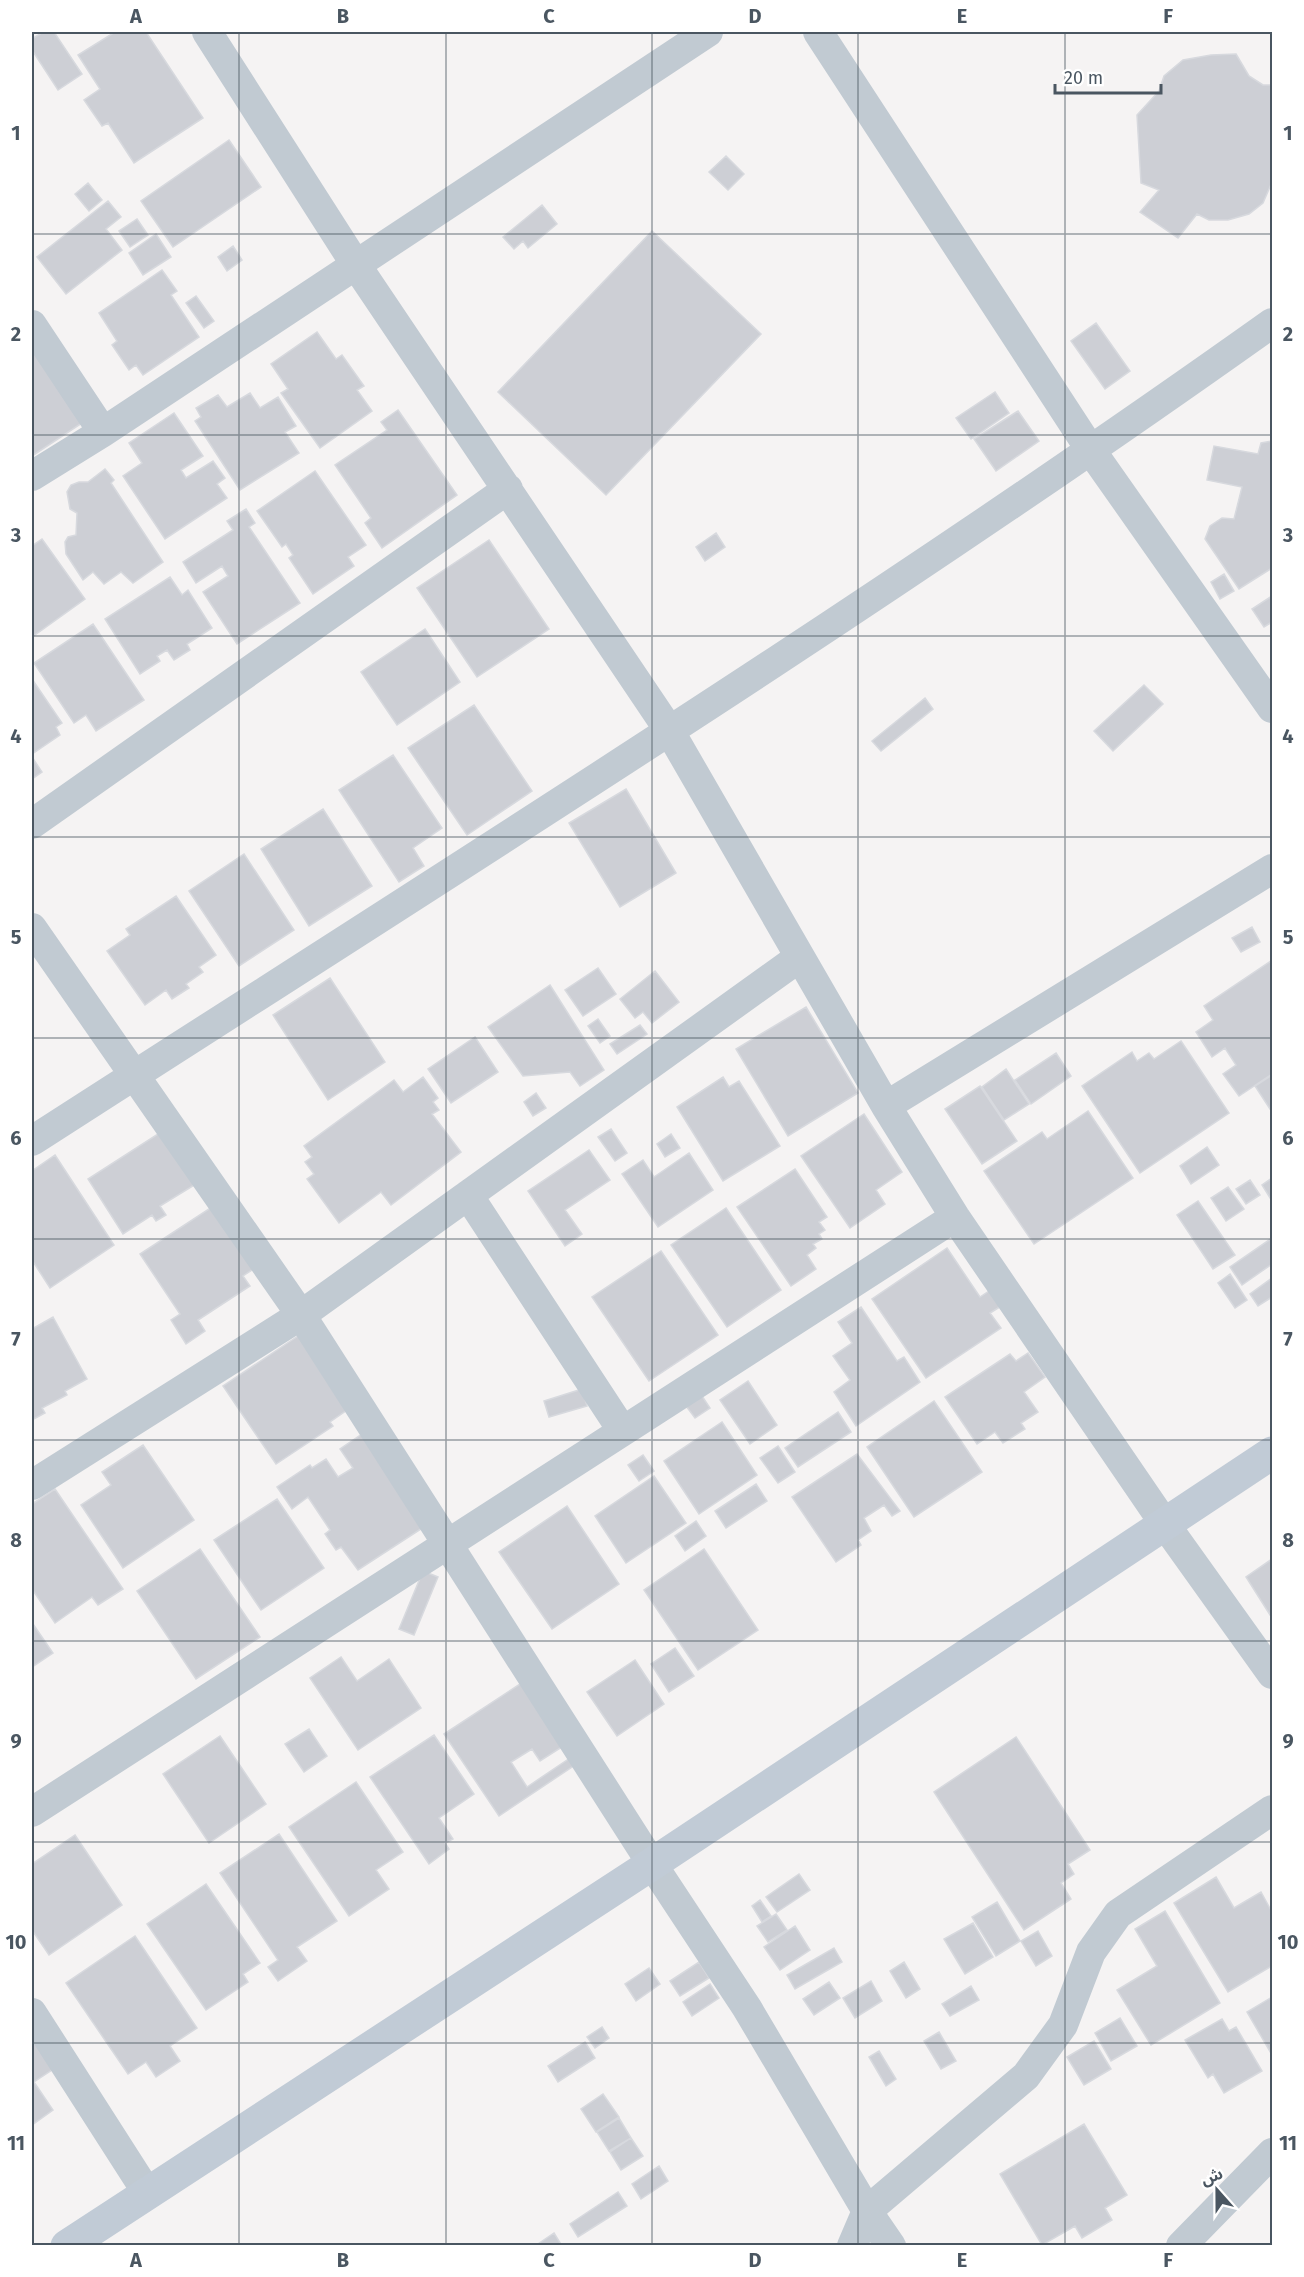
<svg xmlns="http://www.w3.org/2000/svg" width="1304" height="2277" font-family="'Fira Sans','Noto Sans Arabic',sans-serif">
<rect width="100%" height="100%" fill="#f5f3f3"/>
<path fill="#cdcfd5" stroke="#d7d9de" stroke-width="1.5" d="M43,32H54L82,74L58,90L32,50V39Z
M115,32H146L203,118L134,163L108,123L102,126L84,100L100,89L78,55Z
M1236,54L1249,76L1263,85H1272V182L1263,203L1249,214L1228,220H1209L1197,214L1178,238L1140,212L1159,190L1141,183L1137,115L1159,91L1164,76L1183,60L1211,55Z
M229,140L261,187L173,247L141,201Z
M726,156L744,174L728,190L709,172Z
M88,183L102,200L89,211L75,194Z
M108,201L121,217L106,229L122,250L66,294L37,257Z
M542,205L557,224L528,248L523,241L514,249L503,237Z
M137,219L148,235L130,247L119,231Z
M652,231L761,334L606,495L498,392Z
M156,234L171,257L143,275L129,253Z
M233,246L242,260L227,271L218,257Z
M162,270L177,291L171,295L199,337L143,375L136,365L129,370L112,345L117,341L99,313Z
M196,296L214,321L204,328L186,303Z
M1096,323L1130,371L1105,389L1071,341Z
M317,332L336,359L342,355L364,386L357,390L372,411L320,448L281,393L288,389L271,364Z
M32,347L82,423L32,456Z
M995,392L1009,413L971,439L956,418Z
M250,393L260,408L278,397L296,426L285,432L299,453L240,490L195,421L201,417L196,408L218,395L227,407Z
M398,410L457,495L382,548L365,523L371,518L335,465L387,430L381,422Z
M1018,411L1039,441L996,471L974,439Z
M174,413L203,456L181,470L186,478L213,461L225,478L217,484L227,498L165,539L123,476L142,463L129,443Z
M1272,441V568L1239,589L1205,539L1210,526L1222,518L1234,519L1242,487L1207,480L1214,446L1258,454L1261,443Z
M105,469L114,480L111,483L163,562L133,583L121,572L104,584L93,572L83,580L66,554L65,542L68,537L76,535L77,513L70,509L67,492L71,485L79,482H88Z
M315,471L366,545L348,557L354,566L313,594L289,558L293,555L286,544L282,547L257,511Z
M246,509L255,523L249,527L300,603L237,644L203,592L228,576L222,566L196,583L183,562L233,530L227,521Z
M716,533L725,547L705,561L696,547Z
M42,539L85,599L32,637V546Z
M489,540L549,629L477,677L417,588Z
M1224,574L1234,591L1220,599L1211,582Z
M170,577L182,595L188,590L212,628L187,644L190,650L174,660L167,650L157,656L160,661L140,674L105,619Z
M1272,596V622L1264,627L1252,609Z
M93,624L144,700L96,731L86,715L74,723L34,663Z
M425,629L460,682L397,725L361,672Z
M32,679L62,723L56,727L60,735L32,754Z
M1144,685L1163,704L1113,751L1094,731Z
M925,698L933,709L881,751L872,741Z
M474,705L532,791L467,835L408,748Z
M393,755L442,828L413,848L424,866L399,882L339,790Z
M32,757L42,772L32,779Z
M626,789L676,873L620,907L569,823Z
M323,809L372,886L309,926L261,849Z
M244,854L294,930L239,966L189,891Z
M176,896L216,955L199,967L203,972L186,984L189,988L172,999L166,990L145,1005L107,951L130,935L126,929Z
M1252,927L1260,942L1241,952L1232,938Z
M1271,961L1272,1074L1239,1096L1223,1074L1236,1065L1225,1048L1212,1057L1196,1032L1213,1020L1204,1006Z
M598,968L616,994L583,1016L565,990Z
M655,971L679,1002L652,1023L643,1012L635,1018L620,999Z
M330,978L385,1062L328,1100L273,1015Z
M550,985L604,1070L580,1086L570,1072L523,1076L488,1027Z
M806,1007L858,1093L788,1136L736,1049Z
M598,1019L610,1036L600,1043L588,1026Z
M640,1025L647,1034L617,1054L610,1044Z
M475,1037L498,1072L451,1103L428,1069Z
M1181,1041L1229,1113L1140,1173L1082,1086L1132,1052L1137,1061L1149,1053L1154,1059Z
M1056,1053L1071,1076L1031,1104L1015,1080Z
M1006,1069L1029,1104L1004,1120L982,1087Z
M1272,1075V1108L1270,1109L1255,1086Z
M423,1077L438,1098L433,1102L439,1110L432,1114L461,1152L391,1205L381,1192L339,1223L307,1179L314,1174L305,1162L312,1157L304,1146L394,1080L403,1092Z
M723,1077L729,1087L739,1081L780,1146L723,1181L677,1107Z
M980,1086L1017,1141L982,1164L945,1109Z
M536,1093L546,1108L533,1116L524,1102Z
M1088,1111L1133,1178L1034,1244L984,1171L1042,1132L1047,1139Z
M864,1114L902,1172L876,1190L885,1204L850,1228L801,1156Z
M611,1129L627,1153L615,1161L598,1137Z
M161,1132L196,1184L160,1206L166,1215L156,1221L152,1215L123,1234L88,1179Z
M671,1134L680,1148L665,1157L657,1144Z
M1207,1147L1219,1165L1191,1184L1180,1166Z
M589,1150L610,1180L565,1210L582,1234L565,1246L528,1191Z
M689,1153L713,1190L658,1227L622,1174L643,1160L654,1177Z
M55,1155L114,1245L50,1288L32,1260V1171Z
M795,1169L827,1217L819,1222L825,1230L819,1234L822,1239L813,1244L816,1248L807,1255L816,1269L791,1286L737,1207Z
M1272,1178V1201L1262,1185Z
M1250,1180L1260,1195L1246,1204L1236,1189Z
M1228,1187L1244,1209L1226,1221L1211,1198Z
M1198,1201L1235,1255L1213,1269L1177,1215Z
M218,1203L258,1266L243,1276L250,1286L198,1320L205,1331L186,1344L171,1320L180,1314L140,1254Z
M726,1208L781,1290L727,1327L671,1245Z
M1272,1238V1264L1242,1285L1230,1267Z
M947,1248L980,1297L992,1289L1003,1305L990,1313L1001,1328L926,1378L872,1299Z
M661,1251L718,1335L649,1381L592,1297Z
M1230,1274L1247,1300L1235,1308L1218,1283Z
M1272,1278V1297L1258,1306L1250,1294Z
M861,1307L897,1361L904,1357L920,1382L856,1426L834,1392L850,1380L833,1356L852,1343L838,1322Z
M53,1317L87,1379L65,1391L67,1395L42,1408L45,1413L32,1420V1329Z
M301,1334L350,1408L330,1422L333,1426L276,1464L223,1386Z
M1028,1353L1045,1377L1024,1392L1038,1412L1021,1423L1025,1429L1003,1443L995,1432L977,1444L945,1397L1010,1354L1016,1361Z
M748,1381L777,1425L750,1444L720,1400Z
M582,1389L587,1406L549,1417L544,1401Z
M702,1396L710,1408L695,1418L686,1406Z
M934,1401L982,1472L914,1517L867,1447Z
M838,1412L851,1432L798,1467L785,1448Z
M722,1422L757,1475L699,1514L664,1461Z
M362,1434L424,1527L358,1570L341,1547L336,1550L325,1534L330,1530L308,1497L292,1509L277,1487L310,1465L312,1468L326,1459L338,1477L353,1468L340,1449Z
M143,1445L194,1520L123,1568L81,1505L111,1485L102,1472Z
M778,1446L795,1472L778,1483L760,1458Z
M857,1454L900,1511L892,1516L884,1505L864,1518L871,1531L858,1540L861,1545L836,1562L792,1497Z
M643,1455L654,1471L639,1481L628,1465Z
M654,1476L686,1523L626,1563L595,1516Z
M756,1484L767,1501L726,1528L715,1511Z
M55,1489L123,1589L98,1605L92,1597L55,1623L32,1589V1504Z
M277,1499L324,1568L261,1610L214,1540Z
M567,1506L619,1584L552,1629L499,1552Z
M696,1521L706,1536L685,1551L675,1536Z
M200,1549L260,1637L196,1679L137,1591Z
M704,1549L758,1630L698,1670L644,1590Z
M1272,1559V1618L1246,1577Z
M423,1571L438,1577L414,1635L399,1629Z
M33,1624L53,1653L32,1667V1625Z
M675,1648L694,1676L669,1692L651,1664Z
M341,1657L357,1681L389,1659L421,1708L358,1750L310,1678Z
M635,1660L664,1704L617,1736L587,1692Z
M523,1682L565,1745L540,1761L532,1749L511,1762L527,1787L573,1756L578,1763L499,1816L444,1734Z
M309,1729L327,1756L304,1772L285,1744Z
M434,1735L474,1794L439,1818L453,1839L445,1843L449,1849L429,1864L370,1777Z
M220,1736L266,1804L209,1843L163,1774Z
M1016,1737L1090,1850L1068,1864L1074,1874L1061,1883L1071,1899L1024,1930L934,1792Z
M356,1782L403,1852L376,1870L389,1889L349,1916L289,1827Z
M279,1834L337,1921L297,1947L307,1961L278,1981L268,1967L278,1960L220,1873Z
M75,1835L122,1905L49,1955L32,1930V1864Z
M799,1874L810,1890L777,1912L766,1897Z
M1216,1877L1234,1908L1261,1892L1272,1912V1966L1228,1992L1174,1903Z
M206,1884L260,1963L243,1974L248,1982L206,2010L147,1924Z
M760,1900L771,1916L762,1922L752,1906Z
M997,1902L1020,1941L996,1956L972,1917Z
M1165,1911L1220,2003L1151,2045L1117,1990L1157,1966L1135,1929Z
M776,1914L787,1930L768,1942L757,1926Z
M973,1923L993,1957L965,1974L944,1939Z
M795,1926L810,1950L780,1970L764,1947Z
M1038,1931L1052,1956L1036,1966L1021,1941Z
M135,1936L197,2028L170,2046L180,2061L156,2077L146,2062L128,2074L66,1983Z
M834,1948L842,1962L795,1989L787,1975Z
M699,1962L709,1978L680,1996L670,1981Z
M904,1962L920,1989L906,1998L890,1971Z
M649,1968L660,1984L636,2001L625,1984Z
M871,1981L882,2001L855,2018L843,1998Z
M829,1982L840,1998L814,2015L803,1999Z
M710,1984L719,1998L692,2016L683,2002Z
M971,1986L979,2000L950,2016L942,2004Z
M1272,1997V2055L1247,2012Z
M1120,2018L1137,2046L1111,2061L1095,2033Z
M1222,2019L1229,2031L1236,2027L1262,2071L1224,2093L1213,2074L1208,2078L1185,2040Z
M602,2027L609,2038L595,2048L587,2037Z
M32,2028L58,2066L34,2082L53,2110L32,2125Z
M939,2032L956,2061L941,2069L924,2041Z
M1094,2041L1111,2069L1084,2085L1067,2057Z
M585,2042L595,2058L558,2082L548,2066Z
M879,2051L896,2079L886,2086L869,2057Z
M603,2094L619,2117L596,2132L581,2109Z
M619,2118L631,2138L609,2151L597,2132Z
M1084,2124L1127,2195L1105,2208L1112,2220L1082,2238L1075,2226L1042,2245L1000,2174Z
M631,2138L643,2156L621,2170L610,2152Z
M659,2166L668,2181L641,2199L632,2184Z
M618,2192L627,2206L578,2237L570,2224Z
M554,2233L562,2246H535Z"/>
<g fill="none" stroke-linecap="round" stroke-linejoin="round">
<path stroke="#c1cad2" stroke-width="30" d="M207,32L356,265L669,730L886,1106L955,1217L1164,1523L1272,1674
M818,32L1092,452L1272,708
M32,325L103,432
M32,476L103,432L708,32
M32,824L508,489
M32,928L301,1315L652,1864L747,2008L867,2211L891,2246
M886,1106L1272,869
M32,1141C448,873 869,610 1272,323
M468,1195L622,1430
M32,1485L301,1315L800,957
M32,1812L955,1217
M32,2013L148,2194
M852,2246L867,2211L1026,2076L1063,2025L1091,1952L1118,1914L1272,1810
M1181,2246L1272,2153"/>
<path stroke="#c1cbd6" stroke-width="33" d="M67,2246L652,1864L1272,1453"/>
</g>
<path fill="none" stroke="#4a5661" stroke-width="1.5" stroke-opacity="0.55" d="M239,32V2246M446,32V2246M652,32V2246M858,32V2246M1065,32V2246M32,234H1272M32,435H1272M32,636H1272M32,837H1272M32,1038H1272M32,1239H1272M32,1440H1272M32,1641H1272M32,1842H1272M32,2043H1272"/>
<rect width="1304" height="2277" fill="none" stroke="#ffffff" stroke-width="66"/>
<g transform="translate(1217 2190) rotate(339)" stroke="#ffffff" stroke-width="4.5" paint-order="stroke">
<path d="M0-4.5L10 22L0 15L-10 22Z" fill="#4a5661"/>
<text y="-9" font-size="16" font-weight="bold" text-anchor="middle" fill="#4a5661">ش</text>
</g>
<path d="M1055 84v9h106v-9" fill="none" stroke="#4a5661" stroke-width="3"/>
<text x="1064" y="84" font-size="18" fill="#4a5661" stroke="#ffffff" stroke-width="4.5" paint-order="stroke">20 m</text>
<rect x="33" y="33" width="1238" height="2211" fill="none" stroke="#4a5661" stroke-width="2"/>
<g font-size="20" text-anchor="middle" font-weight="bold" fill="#4a5661">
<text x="136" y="23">A</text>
<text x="343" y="23">B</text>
<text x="549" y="23">C</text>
<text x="755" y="23">D</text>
<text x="962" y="23">E</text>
<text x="1168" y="23">F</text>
<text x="16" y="140">1</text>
<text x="1288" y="140">1</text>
<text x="16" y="341">2</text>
<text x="1288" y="341">2</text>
<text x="16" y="542">3</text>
<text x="1288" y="542">3</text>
<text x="16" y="743">4</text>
<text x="1288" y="743">4</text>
<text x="16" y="944">5</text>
<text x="1288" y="944">5</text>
<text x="16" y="1145">6</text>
<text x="1288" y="1145">6</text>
<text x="16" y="1346">7</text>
<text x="1288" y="1346">7</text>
<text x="16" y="1547">8</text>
<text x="1288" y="1547">8</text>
<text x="16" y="1748">9</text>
<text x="1288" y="1748">9</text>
<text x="16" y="1949">10</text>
<text x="1288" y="1949">10</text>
<text x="16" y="2150">11</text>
<text x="1288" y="2150">11</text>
<text x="136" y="2267">A</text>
<text x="343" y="2267">B</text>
<text x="549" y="2267">C</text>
<text x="755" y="2267">D</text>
<text x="962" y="2267">E</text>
<text x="1168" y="2267">F</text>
</g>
</svg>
